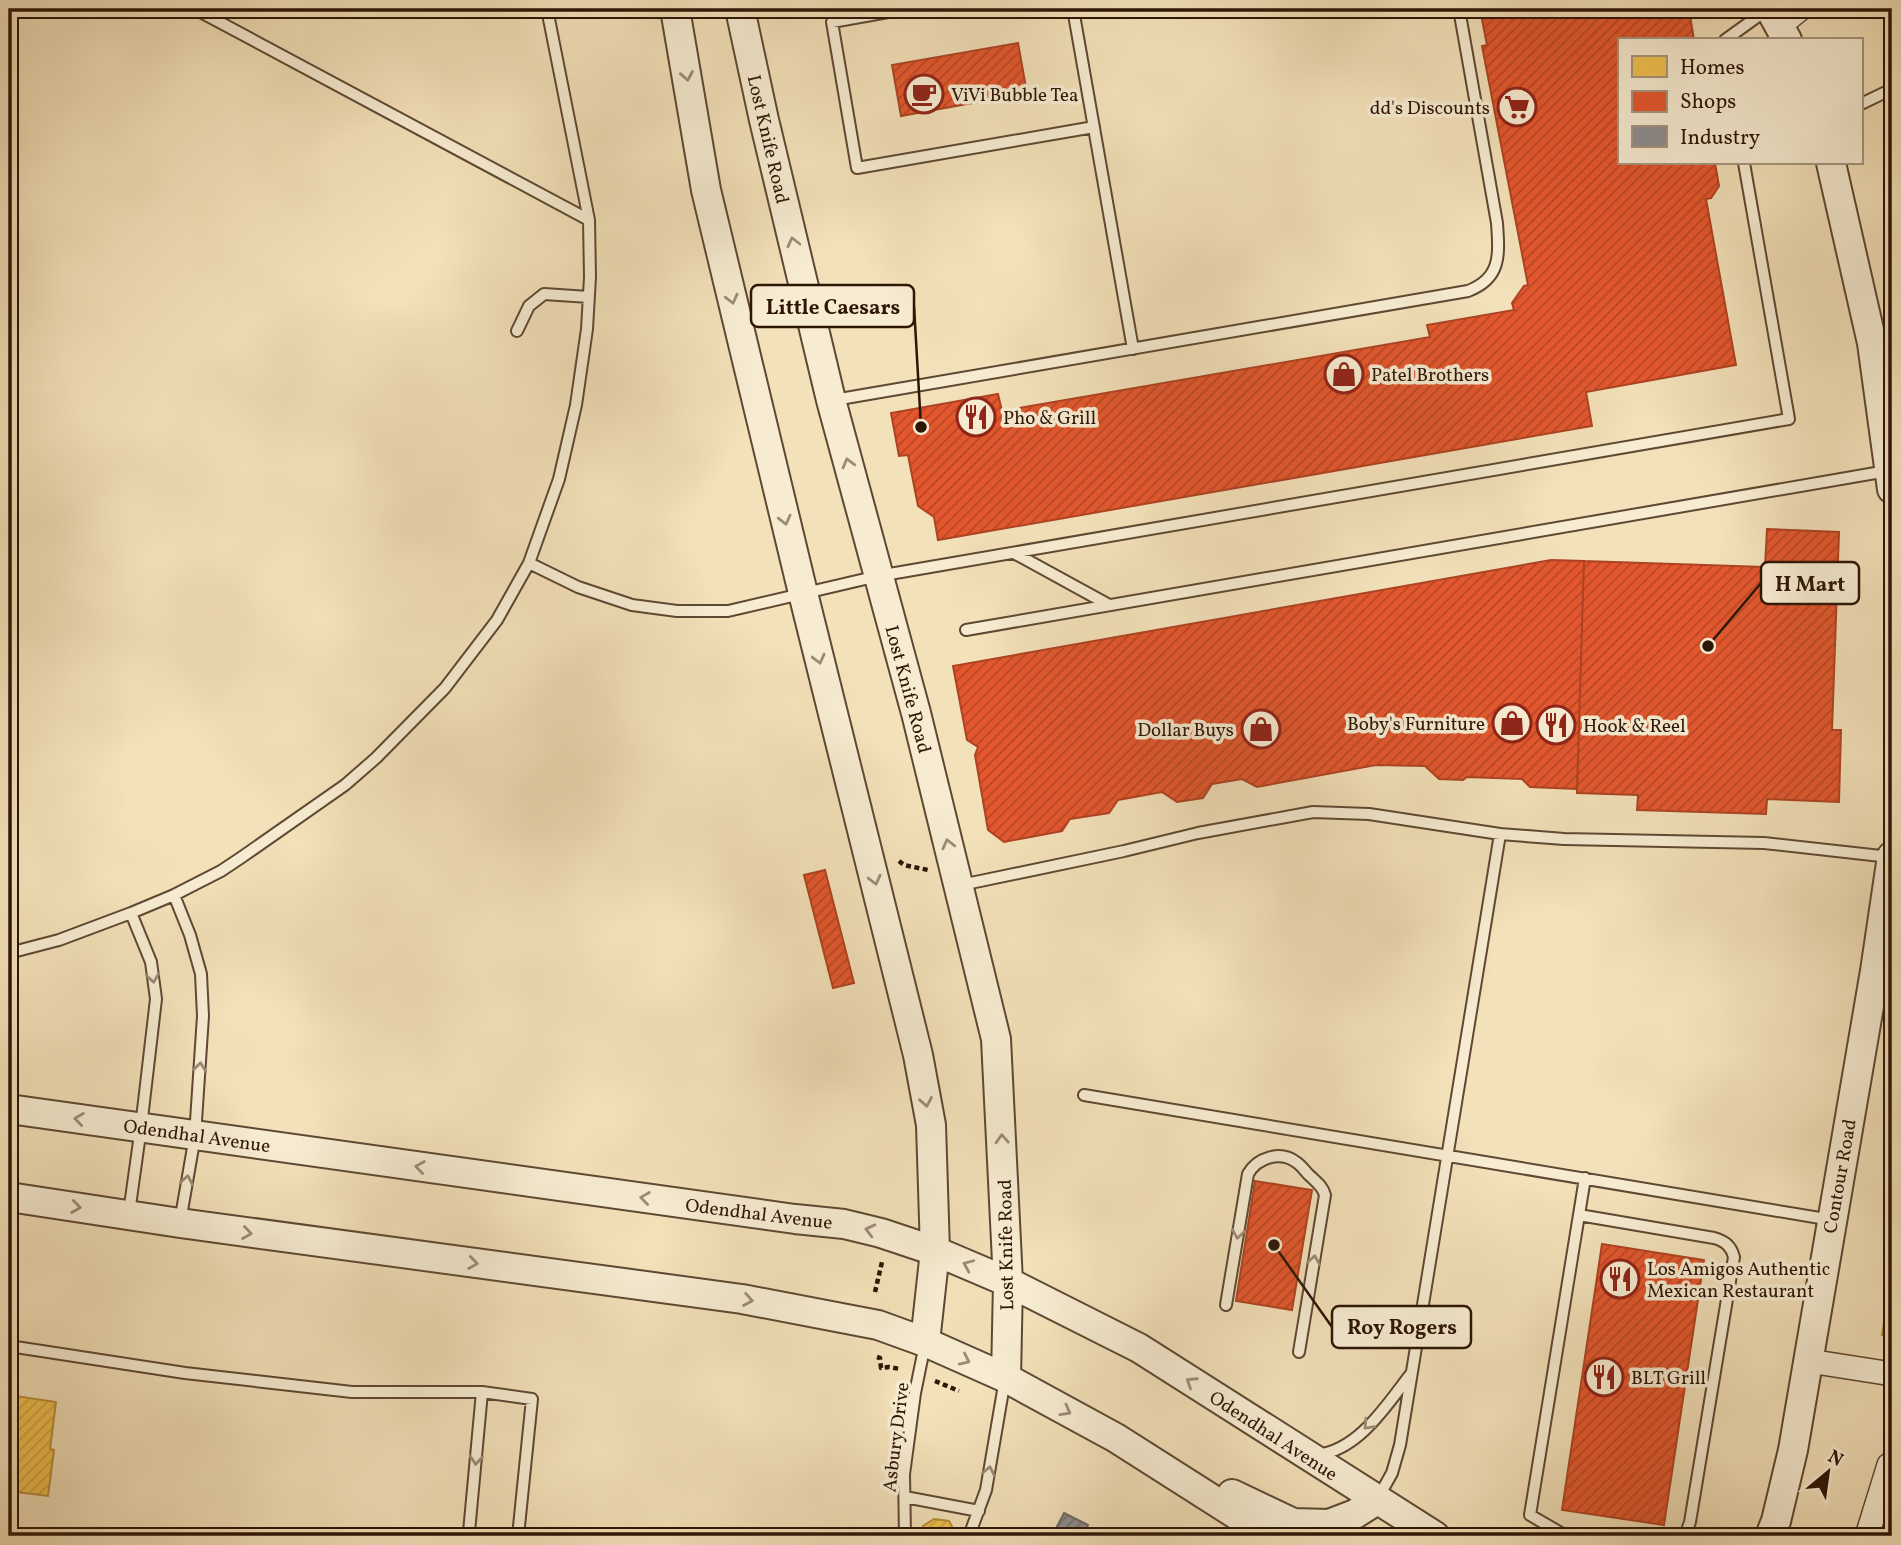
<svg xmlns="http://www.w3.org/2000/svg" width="1901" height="1545" font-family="Vollkorn,serif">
<defs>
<pattern id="homes-hatch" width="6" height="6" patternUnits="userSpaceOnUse" patternTransform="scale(1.75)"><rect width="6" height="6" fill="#f2c14e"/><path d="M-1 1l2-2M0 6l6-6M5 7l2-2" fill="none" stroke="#d0a543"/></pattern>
<pattern id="shops-hatch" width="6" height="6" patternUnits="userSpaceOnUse" patternTransform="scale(1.75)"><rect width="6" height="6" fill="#e4572e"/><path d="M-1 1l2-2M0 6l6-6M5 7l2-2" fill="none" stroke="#b94725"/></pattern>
<pattern id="industry-hatch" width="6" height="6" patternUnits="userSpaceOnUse" patternTransform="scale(1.75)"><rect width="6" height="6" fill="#8d8d92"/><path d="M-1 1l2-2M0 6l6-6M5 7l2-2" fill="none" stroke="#747275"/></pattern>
</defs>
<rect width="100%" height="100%" fill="#f3e1b9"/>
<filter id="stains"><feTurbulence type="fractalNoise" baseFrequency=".00286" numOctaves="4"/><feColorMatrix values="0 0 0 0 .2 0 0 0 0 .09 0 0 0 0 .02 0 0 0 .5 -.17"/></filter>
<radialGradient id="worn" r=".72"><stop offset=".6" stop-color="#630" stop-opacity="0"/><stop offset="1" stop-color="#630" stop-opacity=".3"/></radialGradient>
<path fill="url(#homes-hatch)" stroke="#b78d38" stroke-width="2" d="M1892,1272V1299L1888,1298Z
M1888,1298L1892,1299V1336L1882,1335Z
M9,1395L56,1402L50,1449L54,1450L48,1496L9,1491Z
M934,1519L949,1521L957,1536H921L923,1526Z"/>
<path fill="url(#shops-hatch)" stroke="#ad4322" stroke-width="2" d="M1480,9H1689L1694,40H1619V163H1715L1719,186L1711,198L1706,199L1736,365L1586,392L1592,426L938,540L934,517L918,506L908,455L899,456L891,413L998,394L1002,411L1430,337L1427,325L1514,310L1512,303L1524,286L1528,285L1482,46L1487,45Z
M1018,43L1027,93L901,116L892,65Z
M1767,529L1839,532L1832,730H1841L1839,802L1767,799L1766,814L1637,810L1638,795L1577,793L1584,561L1765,567Z
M1551,560L1584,561L1577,789L1530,787L1522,779L1467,777L1463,780L1439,779L1425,766L1376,765L1257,787L1242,779L1212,784L1203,798L1177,802L1162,792L1118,800L1109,813L1070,819L1062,831L1004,842L988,830L975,755L978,747L967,740L953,666Z
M825,870L854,983L833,988L804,875Z
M1255,1181L1312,1190L1292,1310L1236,1301Z
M1602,1244L1704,1260L1664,1525L1562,1510Z"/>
<path fill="url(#industry-hatch)" stroke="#706968" stroke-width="2" d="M1064,1513L1088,1525L1082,1536H1052Z"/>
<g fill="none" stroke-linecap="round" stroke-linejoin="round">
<defs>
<path id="service" d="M195,9L589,220
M905,9L832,22L857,168L1094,127
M1073,9L1133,349
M1725,40L1768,9
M1861,104L1892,89
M517,331L529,306L544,294L589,297
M834,400L1468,291C1502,278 1499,254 1497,223L1459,9
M1014,553L1109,605
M529,563L578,587L632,605L677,611H728L878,576L1789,419L1744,163
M966,630L1887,471
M961,885L1124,851L1198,833L1313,812L1369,814L1500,834L1564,839L1764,843L1890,857
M174,895L190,935L201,974L203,1016L195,1136L180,1222
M9,953L59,940L131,913L174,895L221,871L242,857L345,785L376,758L445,688L497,620L529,563L559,479L576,405L587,329L590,277L589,220L547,9
M1084,1095L1832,1220
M129,1213L141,1127L156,999L151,962L131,913
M1579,1215L1714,1238C1725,1241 1731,1246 1734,1257L1690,1522L1685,1536
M1226,1305L1248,1174C1257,1158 1280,1150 1296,1162C1301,1165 1304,1170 1308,1174C1315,1181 1323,1186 1325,1195L1299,1352
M9,1346L185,1373L352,1392H482L532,1399L518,1536
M1316,1455C1358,1451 1386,1406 1410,1375
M905,1497L979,1511
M1378,1498L1392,1473L1400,1445L1500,834
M465,1536L469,1532L482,1392
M905,1536L904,1474L915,1393L925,1344
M969,1536L986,1490L1005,1379
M1566,1536L1530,1515L1585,1178"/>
<path id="minor" d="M1779,26L1800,9
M1809,1361L1892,1374
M1867,1536L1889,1465"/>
<path id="tertiary" d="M675,9L706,190L803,593L918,1055L931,1125L935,1251L925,1342
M740,9L764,120L831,400L916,713L996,1039L1008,1282L1006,1378
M1770,9L1787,40
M1831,163L1872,343L1892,489
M9,1109L795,1219L844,1224L881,1233L935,1251L1008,1282L1139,1348L1435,1536
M9,1197L180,1223L742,1299L878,1325L925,1342L1006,1378L1116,1438L1270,1536
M1232,1494L1293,1523L1329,1524L1355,1514L1377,1500
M1770,1536L1776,1521L1793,1450L1875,971L1892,856"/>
</defs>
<use href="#service" stroke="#5e4833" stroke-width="14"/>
<use href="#minor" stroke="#5e4833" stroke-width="26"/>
<use href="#tertiary" stroke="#5e4833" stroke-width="32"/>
<path stroke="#2d1506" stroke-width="4.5" stroke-dasharray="5 3.5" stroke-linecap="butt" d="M899,861L904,865L928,870
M875,1292L882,1262
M877,1357L880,1358L881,1368L889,1367L900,1369
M935,1381L959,1391"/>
<use href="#service" stroke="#f7ecd2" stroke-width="10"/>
<use href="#minor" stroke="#f7ecd2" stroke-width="23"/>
<use href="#tertiary" stroke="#f7ecd2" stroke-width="28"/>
</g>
<defs><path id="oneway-chevron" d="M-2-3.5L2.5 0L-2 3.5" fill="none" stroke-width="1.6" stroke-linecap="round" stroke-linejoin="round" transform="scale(1.75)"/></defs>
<g stroke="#9c8b76">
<use href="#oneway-chevron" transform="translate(687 76) rotate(80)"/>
<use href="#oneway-chevron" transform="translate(793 242) rotate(-103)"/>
<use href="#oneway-chevron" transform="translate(732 299) rotate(76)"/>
<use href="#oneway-chevron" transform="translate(848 463) rotate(-105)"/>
<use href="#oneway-chevron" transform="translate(785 520) rotate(76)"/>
<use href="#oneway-chevron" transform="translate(819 659) rotate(76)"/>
<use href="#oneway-chevron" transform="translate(948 844) rotate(-104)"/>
<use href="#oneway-chevron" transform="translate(875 880) rotate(76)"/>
<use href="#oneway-chevron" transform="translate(153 978) rotate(82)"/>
<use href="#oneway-chevron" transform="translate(200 1067) rotate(-83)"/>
<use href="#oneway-chevron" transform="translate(926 1102) rotate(80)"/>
<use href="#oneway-chevron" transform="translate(79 1119) rotate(-172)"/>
<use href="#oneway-chevron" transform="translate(1002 1139) rotate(-93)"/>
<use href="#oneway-chevron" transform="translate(420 1167) rotate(-172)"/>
<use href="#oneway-chevron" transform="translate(187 1180) rotate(-80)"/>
<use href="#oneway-chevron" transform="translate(645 1198) rotate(-172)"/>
<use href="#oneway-chevron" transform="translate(76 1207) rotate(8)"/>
<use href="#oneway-chevron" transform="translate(870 1230) rotate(-166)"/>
<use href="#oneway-chevron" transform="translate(247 1233) rotate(8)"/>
<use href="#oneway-chevron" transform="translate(1238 1234) rotate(99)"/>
<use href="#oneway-chevron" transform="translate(1314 1260) rotate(-81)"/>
<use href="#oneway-chevron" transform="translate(473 1263) rotate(8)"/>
<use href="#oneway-chevron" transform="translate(968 1265) rotate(-157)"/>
<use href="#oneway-chevron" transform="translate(748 1300) rotate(10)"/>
<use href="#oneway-chevron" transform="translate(965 1360) rotate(25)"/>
<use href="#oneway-chevron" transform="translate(1191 1382) rotate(-147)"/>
<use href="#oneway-chevron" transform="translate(1066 1411) rotate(29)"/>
<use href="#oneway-chevron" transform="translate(1368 1425) rotate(133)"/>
<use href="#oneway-chevron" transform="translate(476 1460) rotate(95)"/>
<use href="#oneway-chevron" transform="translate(989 1471) rotate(-79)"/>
</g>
<defs>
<symbol id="cafe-ring" viewBox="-11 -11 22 22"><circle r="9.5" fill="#f7ecd2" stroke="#8f2418" stroke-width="1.5"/><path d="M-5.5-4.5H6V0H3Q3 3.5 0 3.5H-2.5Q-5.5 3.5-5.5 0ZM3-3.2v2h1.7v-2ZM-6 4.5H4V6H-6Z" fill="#8f2418"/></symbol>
<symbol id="supermarket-ring" viewBox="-11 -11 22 22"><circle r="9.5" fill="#f7ecd2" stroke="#8f2418" stroke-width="1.5"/><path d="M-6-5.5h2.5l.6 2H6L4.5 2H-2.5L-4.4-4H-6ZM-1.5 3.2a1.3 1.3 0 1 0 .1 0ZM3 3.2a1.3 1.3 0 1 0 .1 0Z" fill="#8f2418"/></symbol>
<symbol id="shop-ring" viewBox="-11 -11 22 22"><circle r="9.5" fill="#f7ecd2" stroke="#8f2418" stroke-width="1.5"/><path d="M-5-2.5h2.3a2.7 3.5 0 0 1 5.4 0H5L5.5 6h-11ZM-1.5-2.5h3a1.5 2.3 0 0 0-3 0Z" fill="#8f2418"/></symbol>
<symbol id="restaurant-ring" viewBox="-11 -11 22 22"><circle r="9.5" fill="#f7ecd2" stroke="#8f2418" stroke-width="1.5"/><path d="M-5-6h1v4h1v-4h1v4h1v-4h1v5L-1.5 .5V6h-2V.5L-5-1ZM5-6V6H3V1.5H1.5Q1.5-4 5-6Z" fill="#8f2418"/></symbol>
</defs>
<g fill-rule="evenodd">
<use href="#cafe-ring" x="902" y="72" width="44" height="44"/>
<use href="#supermarket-ring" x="1495" y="85" width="44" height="44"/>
<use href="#shop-ring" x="1322" y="352" width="44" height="44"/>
<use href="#restaurant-ring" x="954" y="395" width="44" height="44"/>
<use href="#shop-ring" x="1490" y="701" width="44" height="44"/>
<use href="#restaurant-ring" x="1534" y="703" width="44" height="44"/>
<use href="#shop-ring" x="1239" y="707" width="44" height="44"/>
<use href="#restaurant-ring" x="1598" y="1257" width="44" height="44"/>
<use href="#restaurant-ring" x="1582" y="1355" width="44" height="44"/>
</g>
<g text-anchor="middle" stroke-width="7" stroke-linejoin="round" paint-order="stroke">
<g font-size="19" fill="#2d1506" stroke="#f7ecd2" text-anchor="start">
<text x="951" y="101">ViVi Bubble Tea</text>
<text x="1490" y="114" text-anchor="end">dd's Discounts</text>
<text x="1371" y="381">Patel Brothers</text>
<text x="1003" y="424">Pho &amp; Grill</text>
<text x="1485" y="730" text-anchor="end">Boby's Furniture</text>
<text x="1583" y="732">Hook &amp; Reel</text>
<text x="1234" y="736" text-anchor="end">Dollar Buys</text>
<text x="1647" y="1275">Los Amigos Authentic<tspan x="1647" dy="22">Mexican Restaurant</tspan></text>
<text x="1631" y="1384">BLT Grill</text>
</g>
<g font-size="19" fill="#2d1506" stroke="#f7ecd2">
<text transform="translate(769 139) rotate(77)" y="7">Lost Knife Road</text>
<text transform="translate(909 689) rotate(75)" y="7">Lost Knife Road</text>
<text transform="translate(197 1135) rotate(8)" y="7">Odendhal Avenue</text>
<text transform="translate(1839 1176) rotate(-80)" y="7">Contour Road</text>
<text transform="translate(759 1213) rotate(7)" y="7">Odendhal Avenue</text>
<text transform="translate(1005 1245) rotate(-91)" y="7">Lost Knife Road</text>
<text transform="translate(1274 1435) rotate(33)" y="7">Odendhal Avenue</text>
<text transform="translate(895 1437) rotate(-83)" y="7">Asbury Drive</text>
</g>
</g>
<path fill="none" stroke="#2d1506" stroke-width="2.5" d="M921 427L914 306M1708 646L1761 583M1274 1245L1332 1327"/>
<g fill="#2d1506" stroke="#f7ecd2" stroke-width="2.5">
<circle cx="921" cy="427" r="7"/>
<circle cx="1708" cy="646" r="7"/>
<circle cx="1274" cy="1245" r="7"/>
</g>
<g fill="#f7ecd2" stroke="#2d1506" stroke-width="2.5">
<rect x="751" y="285" width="163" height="42" rx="7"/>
<rect x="1761" y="562" width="98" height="42" rx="7"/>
<rect x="1332" y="1306" width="139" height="42" rx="7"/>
</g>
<g font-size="21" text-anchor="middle" font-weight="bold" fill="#2d1506">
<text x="833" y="314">Little Caesars</text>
<text x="1810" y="591">H Mart</text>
<text x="1402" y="1334">Roy Rogers</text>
</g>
<rect width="1901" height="1545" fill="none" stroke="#f3e1b9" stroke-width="35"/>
<rect x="10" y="10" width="1880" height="1524" fill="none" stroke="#2d1506" stroke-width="3.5"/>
<rect x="18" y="18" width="1866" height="1510" fill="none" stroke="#2d1506" stroke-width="2"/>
<rect x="1618" y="38" width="245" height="126" fill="#f7ecd2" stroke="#a69680" stroke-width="2"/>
<rect x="1632" y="56" width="35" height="21" fill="#f2c14e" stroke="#a69680" stroke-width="2"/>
<text x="1680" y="74" font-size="21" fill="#2d1506">Homes</text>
<rect x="1632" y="91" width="35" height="21" fill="#e4572e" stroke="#a69680" stroke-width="2"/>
<text x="1680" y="108" font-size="21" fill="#2d1506">Shops</text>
<rect x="1632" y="126" width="35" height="21" fill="#8d8d92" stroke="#a69680" stroke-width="2"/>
<text x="1680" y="144" font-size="21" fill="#2d1506">Industry</text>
<g transform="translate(1828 1472) rotate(29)" stroke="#f7ecd2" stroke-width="5" paint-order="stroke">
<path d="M0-5L12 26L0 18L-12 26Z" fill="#2d1506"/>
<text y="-10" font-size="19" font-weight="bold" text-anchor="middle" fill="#2d1506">N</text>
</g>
<rect width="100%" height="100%" filter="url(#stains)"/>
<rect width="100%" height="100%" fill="url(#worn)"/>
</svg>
